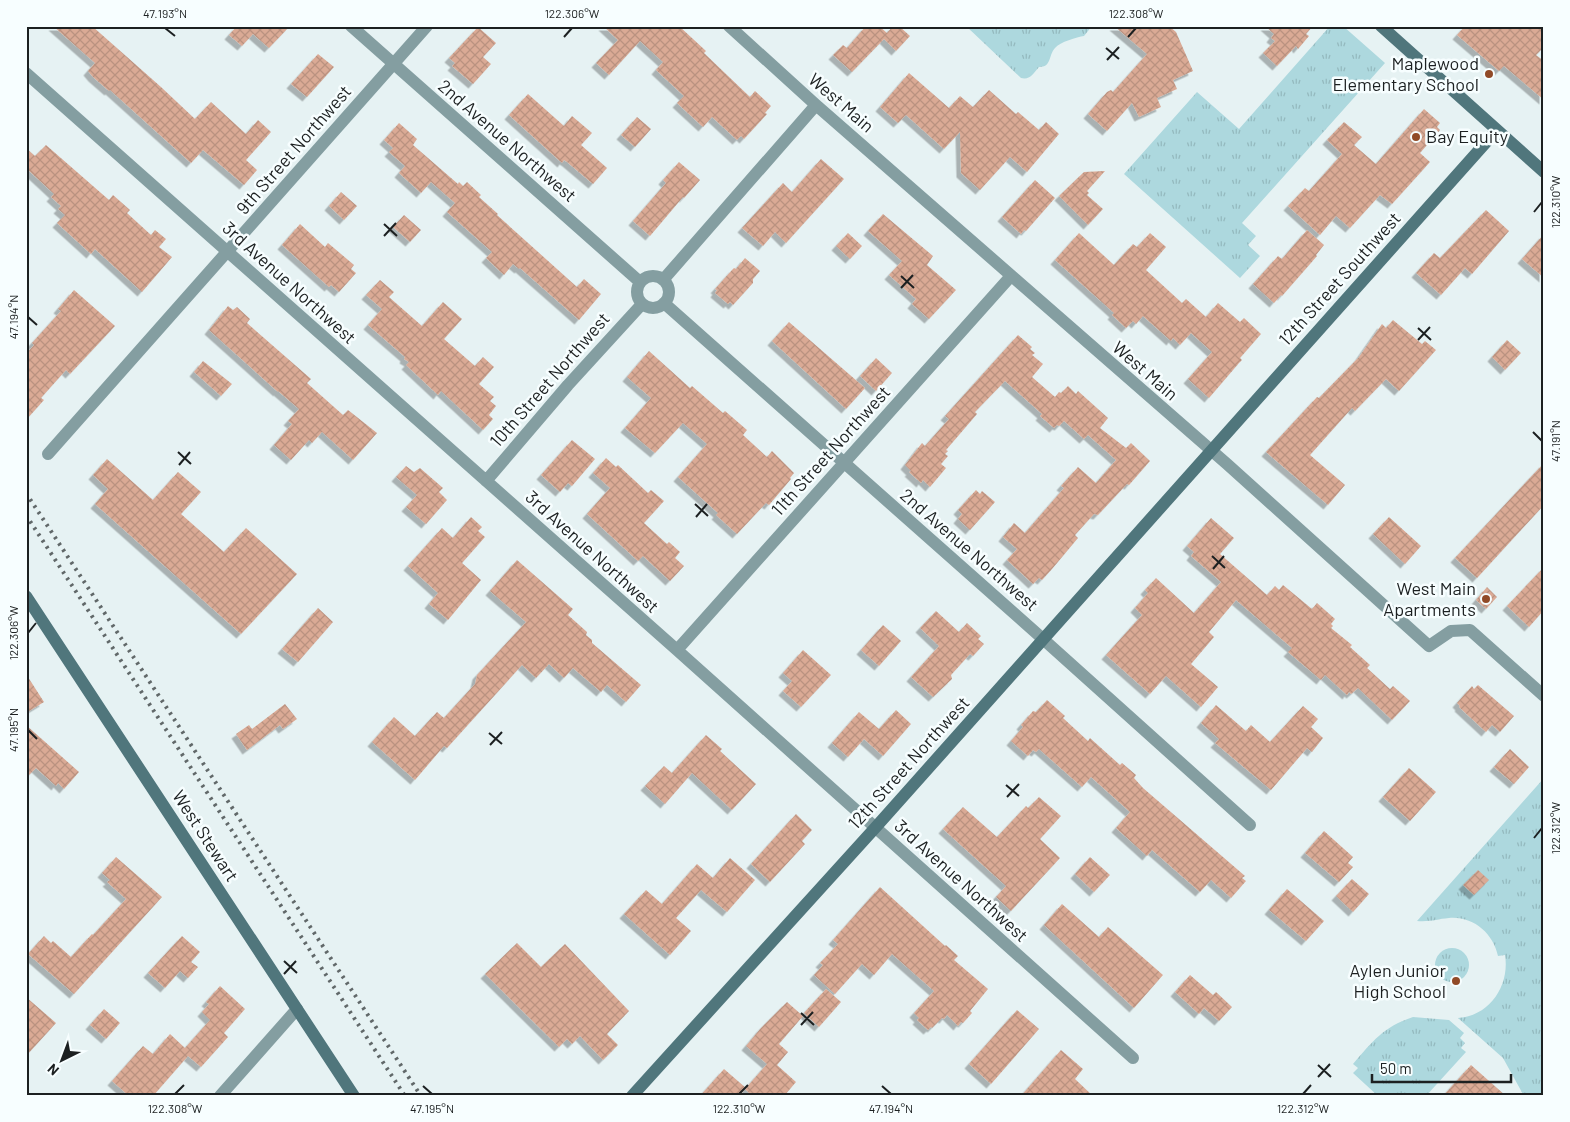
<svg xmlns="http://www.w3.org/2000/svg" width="1570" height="1122" font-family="Barlow,sans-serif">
<defs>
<pattern id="grass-tufts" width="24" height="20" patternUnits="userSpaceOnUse" patternTransform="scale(1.25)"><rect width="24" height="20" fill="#add8de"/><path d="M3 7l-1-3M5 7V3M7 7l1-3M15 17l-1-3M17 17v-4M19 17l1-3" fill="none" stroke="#94b9be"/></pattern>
<pattern id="building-cross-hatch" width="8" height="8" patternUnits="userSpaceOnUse" patternTransform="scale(1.25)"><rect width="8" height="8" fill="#daaa95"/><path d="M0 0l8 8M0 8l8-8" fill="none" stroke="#ba9280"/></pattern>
<filter id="shadow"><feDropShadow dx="-4.5" dy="4.5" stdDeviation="0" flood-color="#0004"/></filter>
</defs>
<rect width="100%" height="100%" fill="#e6f2f3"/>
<path fill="url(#grass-tufts)" d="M966,26H1092L1084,36C1077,37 1060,42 1055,48C1048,56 1052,67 1039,67C1033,74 1030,80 1021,78Z
M1330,26H1343L1385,63L1242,223L1256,236L1248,245L1260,256L1240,278L1124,174L1197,92L1239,129Z
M1544,778V1096H1524L1503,1058L1458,1018C1490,1016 1510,985 1505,955L1498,956C1493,933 1473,916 1449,918C1437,919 1431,922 1417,921Z
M1435 965a17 17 0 1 1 34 0a17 17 0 1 1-34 0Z
M1413,1017L1449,1020L1464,1033L1460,1038L1465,1043L1461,1048L1466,1052L1426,1096H1378L1353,1073L1358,1068L1353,1064C1373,1041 1383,1027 1413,1017Z"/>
<path fill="url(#building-cross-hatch)" filter="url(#shadow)" d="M53,26H92L161,87L195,119L211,102L246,134L258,120L271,132L246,160L257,170L244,185L203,150L191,163L110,90L109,91L93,77L88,71L95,63Z
M237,26H290L269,48L253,34L242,46L229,35Z
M603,26H679L706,51L704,53L750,97L755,91L771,106L765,113L767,114L744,139L741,136L737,140L712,117L703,127L677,103L684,96L656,70L663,62L640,41L609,75L596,63L618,40Z
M866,26H879L887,33L893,26H899L910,36L896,51L884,39L852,72L833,55L843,45L847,48Z
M1114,26H1169L1176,32L1193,71L1173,80L1177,89L1157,98L1161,107L1139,117L1132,103L1107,131L1088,114L1107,92L1111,90L1113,92L1147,54Z
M1265,26H1313L1306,34L1309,36L1298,49L1296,46L1277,66L1263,53L1275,41L1271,38L1274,34Z
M1465,26H1544V47L1536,55L1544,61V100L1504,66L1499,71L1457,35Z
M478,27L496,43L483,57L491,64L473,84L452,66L455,63L449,58Z
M318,54L334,67L307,97L291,84Z
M909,73L949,108L960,96L973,107L989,90L1016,114L1018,112L1039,130L1046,122L1059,134L1027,172L1010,157L980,190L961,173L960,132L944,149L906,115L898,123L880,107Z
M528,94L564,126L572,116L592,133L581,145L607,168L593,184L567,162L564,160L562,163L509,115Z
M1424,109L1440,123L1437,127L1440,130L1420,153L1430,162L1392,204L1380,195L1350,228L1336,216L1320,235L1288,206L1305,188L1309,191L1342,154L1327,140L1344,122L1362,137L1354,145L1376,164Z
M637,117L651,129L635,147L621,135Z
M399,123L417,139L413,145L458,184L459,182L463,186L467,182L481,195L479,197L498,214L497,215L577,287L584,279L601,294L579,320L520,268L519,269L513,264L504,275L486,258L492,252L447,212L455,203L431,182L421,193L399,173L405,166L389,152L393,148L384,140Z
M46,145L109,200L113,195L130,210L127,213L151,235L155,230L166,239L159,247L172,257L142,292L95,249L91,254L57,223L65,215L58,209L61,206L51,197L54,194L26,168V148L35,156Z
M821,159L844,179L786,243L775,232L763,246L742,228L783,183L792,192Z
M679,162L700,180L684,198L683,197L650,236L633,221L666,183L663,180Z
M1105,171L1087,191L1089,193L1087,195L1103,209L1088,225L1059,196L1084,172Z
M1035,180L1055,198L1026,231L1024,230L1021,234L1002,217Z
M341,192L357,206L344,220L329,206Z
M1486,210L1509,231L1472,274L1465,268L1441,295L1416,273L1434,253L1440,258Z
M883,214L933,256L927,265L956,290L929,319L912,304L916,299L889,275L902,261L868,231Z
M404,215L421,230L410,242L393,227Z
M300,224L325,247L328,243L354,265L351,269L356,273L339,292L331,285L329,287L282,245Z
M1307,230L1324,245L1316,255L1317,256L1282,296L1281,295L1274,303L1253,284L1278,256L1282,259Z
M848,233L862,246L850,259L836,246Z
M1079,233L1114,265L1133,244L1137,247L1150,233L1166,247L1146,270L1182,303L1186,299L1206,317L1218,303L1240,322L1244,318L1261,334L1240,358L1242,360L1239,363L1209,398L1188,379L1212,352L1191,333L1180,345L1173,338L1171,341L1143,316L1136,324L1133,321L1126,328L1112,315L1114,313L1055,260Z
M1544,234V278L1522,259Z
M745,258L760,271L753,279V283L733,305L730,302L728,304L715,293L717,290L715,289L732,270L734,268L736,269Z
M380,280L394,292L389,297L422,326L443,302L462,319L444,339L475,366L483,357L494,367L479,384L494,397L490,401L496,406L489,415L493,419L483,430L441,391L438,395L406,365L409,362L404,359L405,357L368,325L382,309L366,295Z
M74,290L115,326L70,374L66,370L41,398L44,400L26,420V354L34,345L32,343L61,311L58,309Z
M228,306L233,310L237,307L250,319L247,323L311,379L307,383L343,415L348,410L377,433L353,460L322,432L312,443L309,440L291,460L274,445L292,424L288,421L299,409L278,391V392L209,330Z
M1393,320L1422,344L1425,341L1436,350L1399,391L1386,379L1355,411L1352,408L1310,455L1345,485L1328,505L1266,452L1317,397L1319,398L1359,357L1382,324L1386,328Z
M789,322L865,388L846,409L772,341Z
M1018,335L1032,347L1030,349L1035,353L1032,355L1043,364L1032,377L1055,397L1059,392L1061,393L1068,386L1076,394L1078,391L1108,418L1100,428L1126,448L1131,443L1150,461L1129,485L1127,484L1098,515L1094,514L1075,535L1078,538L1052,569L1042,580L1039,578L1033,584L1007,560L1017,549L1003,537L1014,523L1025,533L1064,488L1061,486L1078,467L1096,483L1116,460L1088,435L1084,439L1064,421L1059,426L1057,425L1054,428L1040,416L1042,414L1005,381L975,412L977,414L946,450L948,451L945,454L948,456L941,464L946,468L930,487L923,480L921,483L909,472L911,471L905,465L922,443L925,446L949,419L945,416Z
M1507,340L1521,353L1505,370L1492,357Z
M649,351L690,388L692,386L723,413L725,411L747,430L743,435L767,457L772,451L794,473L790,478L791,479L769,505L766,503L737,534L716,515L718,513L678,477L707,444L683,423L655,453L625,428L651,398L627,377Z
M876,358L892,373L876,391L860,376Z
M203,361L232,384L221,396L194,372Z
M572,440L595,459L572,486L568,483L560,492L541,475Z
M606,458L616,467L618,465L648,493L651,490L664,501L644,523L667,544L669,542L680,552L675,558L684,566L670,581L643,556L638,561L587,514L610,488L593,473Z
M107,459L153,500L178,472L201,492L181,514L224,552L246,528L297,574L241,634L95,504L108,489L93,475Z
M1544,463V505L1477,578L1455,558Z
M406,466L414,472L420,468L443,488L439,492L447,500L426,524L406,507L417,495L396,477Z
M976,490L980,494L982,491L995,502L970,530L958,519L962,514L958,510Z
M471,517L482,527L478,531L485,537L462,563L481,580L448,620L429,604L438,593L408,566L442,528L453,538Z
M1389,517L1421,546L1405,564L1373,534Z
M1211,518L1234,538L1220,554L1267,595L1275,586L1279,590L1283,585L1312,609L1317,603L1335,619L1331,624L1333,626L1331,628L1352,645L1350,647L1370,665L1367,668L1390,689L1393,686L1410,701L1392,720L1358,688L1351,694L1349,692L1347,695L1325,675L1321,680L1288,652L1292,648L1236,600L1209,632L1214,637L1191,664L1218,687L1201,707L1166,676L1150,694L1106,655L1142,615L1135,608L1148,593L1145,590L1156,578L1194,613L1221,582L1191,556L1194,552L1187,546Z
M517,560L573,609L568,615L587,632L586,635L592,640V643L641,685L626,702L607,685L601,692L573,668L564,678L549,664L536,678L522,665L447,748L444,746L415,780L372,742L394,717L415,736L437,712L444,718L475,684L477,675L526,622L490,591Z
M1544,567V610L1529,627L1507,606Z
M1487,587L1497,597L1486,609L1476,600Z
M318,608L333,622L298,662L282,649Z
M936,611L959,632L967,623L981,636L978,639L984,644L973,656L970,654L951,675L952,679L933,697L911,677L939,646L920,628Z
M883,625L901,641L879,666L861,650Z
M803,650L831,675L801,707L783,691L792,681L783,673Z
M26,674L44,702L26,713Z
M1478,685L1514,716L1500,732L1492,725L1486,732L1459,707L1460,706L1457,703L1472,686L1474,689Z
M1047,700L1065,716L1063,718L1088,741L1090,738L1120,765L1122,763L1136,775L1134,778L1143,788L1245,876L1242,878L1246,881L1231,898L1211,880L1200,892L1152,850L1147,856L1116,828L1130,812L1091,777L1082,787L1039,749L1036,752L1033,750L1028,756L1011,741L1023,727L1021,725L1033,711L1036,712Z
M285,704L297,719L283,729L280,725L247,750L236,734L249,725L252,729Z
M1216,705L1246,731L1251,725L1270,742L1303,706L1318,719L1311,727L1323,738L1312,752L1307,748L1271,790L1215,743L1219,739L1201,723Z
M896,710L911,724L883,756L864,739L848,757L832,743L859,712L879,729Z
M26,725L79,772L64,789L58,783L56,786L36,768L26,778Z
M706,735L722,749L720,751L756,784L732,810L692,773L665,804L645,786L664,766L672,773Z
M1510,749L1529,767L1514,784L1494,767Z
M1409,768L1436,792L1410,821L1383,797Z
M1039,797L1061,816L1040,839L1060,858L1011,911L996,897L1006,886L943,829L963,807L997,837L1026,806L1028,808Z
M796,814L812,830L802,841L805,844L770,882L751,864Z
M1324,831L1353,857L1348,863L1353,867L1339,882L1305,853Z
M116,857L162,897L74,994L28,954L44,936L51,943L53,941L71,957L92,934L93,935L126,899L107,882L110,880L102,873Z
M1090,857L1110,875L1094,892L1075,874Z
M730,858L755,880L727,912L701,890L676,918L691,931L670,955L624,914L646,890L662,904L697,864L713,878Z
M1478,870L1489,880L1474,895L1463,885Z
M1352,879L1369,894L1353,912L1336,896Z
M880,887L945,946L946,945L958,956L954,960L988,989L970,1011L972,1013L963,1023L961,1022L958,1026L947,1015L944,1019L942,1018L932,1028L931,1027L928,1030L917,1020L919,1018L914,1013L934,991L892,954L874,975L862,964L835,994L814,975L823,965L820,963L838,944L833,940Z
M1287,889L1324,921L1306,941L1269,910Z
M1062,904L1099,937L1108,927L1163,975L1134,1008L1044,925Z
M182,936L200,952L191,962L198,967L188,978L180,971L165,988L148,973Z
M517,943L541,967L565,944L629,1011L607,1034L618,1045L603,1060L580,1036L572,1044L567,1039L559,1047L485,974Z
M1190,975L1213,995L1216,992L1232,1007L1219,1021L1204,1008L1199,1014L1175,992Z
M220,986L245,1009L224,1033L228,1037L201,1067L188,1056L153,1096H129L112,1081L143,1046L153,1054L170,1034L185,1048L210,1020L202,1012L209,1004L206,1002Z
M826,989L841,1002L819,1027L804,1013Z
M26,997L56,1023L26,1056Z
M787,1002L803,1016L779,1044L788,1052L777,1065L796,1082L784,1096H752L745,1089L739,1096H700L724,1069L746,1088L767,1064L746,1046L761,1028Z
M104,1009L120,1023L106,1039L90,1025Z
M1017,1010L1039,1029L991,1084L969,1064Z
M1061,1050L1083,1069L1075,1079L1093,1096H1021Z
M1471,1065L1506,1096H1443Z"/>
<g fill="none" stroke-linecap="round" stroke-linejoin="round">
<path stroke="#849ea1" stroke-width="12" d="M351,26L640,282
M729,26L816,105L1227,464L1429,646L1451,631L1470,630L1544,696
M26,73L677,650L1133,1058
M637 292a16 16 0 1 1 32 0a16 16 0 1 1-32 0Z
M663,280L816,105
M664,303L1043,639L1250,825
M48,454L427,26
M486,481L568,385L642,304
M677,650L1011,276
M220,1096L297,1009"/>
<path stroke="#50767c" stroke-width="12" d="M1381,26L1544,172
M26,596L354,1096
M632,1096L875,828L1497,130"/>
<path stroke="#616869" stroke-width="4" stroke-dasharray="2.5 5" stroke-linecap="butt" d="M26,493L421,1096
M26,515L405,1096"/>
</g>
<path fill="none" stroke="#1c2021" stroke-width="2" d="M165,28L175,36M564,37L572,28M1128,37L1136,28M1106,48L1119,59M1107,60L1119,47M1534,212L1542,202M384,224L397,236M384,236L396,223M901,276L914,288M901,288L913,275M28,317L37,325M1418,328L1431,340M1418,340L1430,327M1533,432L1542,441M178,452L191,464M179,465L190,452M695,504L708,516M696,517L707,504M1212,556L1225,568M1213,569L1224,556M28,633L36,623M28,730L37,739M489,733L502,744M490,745L502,732M1006,785L1019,796M1007,797L1019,784M1534,838L1542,828M284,961L297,973M284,974L296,961M801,1013L814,1025M801,1025L813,1012M1318,1065L1331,1077M1318,1077L1330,1064M423,1086L432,1094M882,1086L891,1094M175,1094L184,1085M739,1094L748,1085M1303,1094L1311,1085"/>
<g fill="#914a27" stroke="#f7feff" stroke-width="2">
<circle cx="1489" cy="74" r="5"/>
<circle cx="1416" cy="137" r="5"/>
<circle cx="1486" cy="599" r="5"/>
<circle cx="1456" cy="981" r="5"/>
</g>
<g text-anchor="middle" stroke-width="5" stroke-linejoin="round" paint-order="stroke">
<g font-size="18" fill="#1c2021" stroke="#f7feff" text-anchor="end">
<text x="1479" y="70">Maplewood<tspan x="1479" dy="21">Elementary School</tspan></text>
<text x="1426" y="143" text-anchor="start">Bay Equity</text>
<text x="1476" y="595">West Main<tspan x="1476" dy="21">Apartments</tspan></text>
<text x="1446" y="977">Aylen Junior<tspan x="1446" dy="21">High School</tspan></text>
</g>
<g font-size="18" fill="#1c2021" stroke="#f7feff">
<text transform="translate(841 103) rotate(41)" y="6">West Main</text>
<text transform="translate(507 141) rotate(41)" y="6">2nd Avenue Northwest</text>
<text transform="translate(294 150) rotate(-49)" y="6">9th Street Northwest</text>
<text transform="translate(1340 279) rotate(-48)" y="6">12th Street Southwest</text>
<text transform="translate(289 283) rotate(42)" y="6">3rd Avenue Northwest</text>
<text transform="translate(1145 371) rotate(41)" y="6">West Main</text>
<text transform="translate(550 380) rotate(-49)" y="6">10th Street Northwest</text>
<text transform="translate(831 451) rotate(-48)" y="6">11th Street Northwest</text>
<text transform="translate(969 550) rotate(41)" y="6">2nd Avenue Northwest</text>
<text transform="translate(592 552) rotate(42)" y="6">3rd Avenue Northwest</text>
<text transform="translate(909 763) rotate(-48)" y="6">12th Street Northwest</text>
<text transform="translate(205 836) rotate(57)" y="6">West Stewart</text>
<text transform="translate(961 881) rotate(42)" y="6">3rd Avenue Northwest</text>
</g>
</g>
<rect width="1570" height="1122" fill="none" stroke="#f7feff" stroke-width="55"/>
<g transform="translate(62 1060) rotate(222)" stroke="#f7feff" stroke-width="4" paint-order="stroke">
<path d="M0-4L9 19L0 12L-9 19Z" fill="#1c2021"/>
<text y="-8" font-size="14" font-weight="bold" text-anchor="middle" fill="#1c2021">N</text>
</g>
<path d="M1372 1074v8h139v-8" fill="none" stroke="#1c2021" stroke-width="2.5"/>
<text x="1380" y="1074" font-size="15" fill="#1c2021" stroke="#f7feff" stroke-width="4" paint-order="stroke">50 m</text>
<rect x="28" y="28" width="1514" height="1066" fill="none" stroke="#1c2021" stroke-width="2"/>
<g font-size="12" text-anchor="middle" fill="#1c2021">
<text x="165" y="18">47.193°N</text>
<text x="572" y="18">122.306°W</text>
<text x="1136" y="18">122.308°W</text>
<text transform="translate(1556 202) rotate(-90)" y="4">122.310°W</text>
<text transform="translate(14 317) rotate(-90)" y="4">47.194°N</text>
<text transform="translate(1556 441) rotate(-90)" y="4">47.191°N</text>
<text transform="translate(14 633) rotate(-90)" y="4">122.306°W</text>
<text transform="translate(14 730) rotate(-90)" y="4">47.195°N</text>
<text transform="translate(1556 828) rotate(-90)" y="4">122.312°W</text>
<text x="175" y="1113">122.308°W</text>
<text x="432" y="1113">47.195°N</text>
<text x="739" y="1113">122.310°W</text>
<text x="891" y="1113">47.194°N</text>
<text x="1303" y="1113">122.312°W</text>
</g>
</svg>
